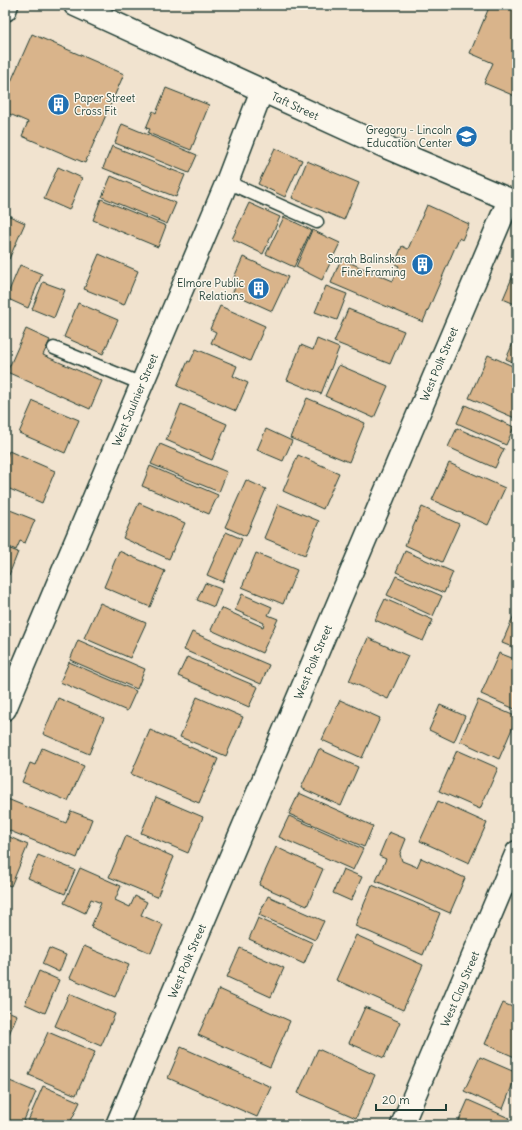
<svg xmlns="http://www.w3.org/2000/svg" width="522" height="1130" font-family="Delius,sans-serif">
<rect width="100%" height="100%" fill="#f1e3cf"/>
<filter id="ink" filterUnits="userSpaceOnUse"><feTurbulence type="fractalNoise" baseFrequency=".025" numOctaves="2"/><feDisplacementMap in="SourceGraphic" scale="8" xChannelSelector="R" yChannelSelector="G"/><feConvolveMatrix kernelMatrix="1 2 1 2 8 2 1 2 1" color-interpolation-filters="sRGB"/></filter>
<g filter="url(#ink)">
<path fill="#d9b48b" stroke="#1f3d34" d="M490,5H517V97L484,83L493,63L470,53Z
M32,34L124,74L85,163L22,136L28,122L5,112V95Z
M166,88L209,105L191,150L148,133L150,129L146,128L153,111L156,113Z
M122,124L197,155L189,173L115,143Z
M112,146L185,175L176,197L103,168Z
M275,148L302,160L285,197L258,184Z
M307,161L359,183L344,220L292,198Z
M58,167L82,178L69,210L44,199Z
M111,176L176,203L167,224L102,197Z
M101,199L166,226L158,247L93,220Z
M249,203L280,217L263,254L232,239Z
M427,205L469,224L462,240L459,238L423,322L331,283L341,259L393,281L399,266L395,264L402,246L408,249Z
M5,214L25,223L9,259L5,257Z
M284,217L311,230L294,267L266,254Z
M312,230L340,243L322,280L296,267Z
M99,254L138,271L124,305L84,289Z
M243,257L288,277L272,311L232,293L237,284L232,282Z
M20,265L42,274L28,308L6,298Z
M517,266V305L503,299Z
M43,282L65,290L54,318L32,309Z
M326,286L347,294L337,320L315,312Z
M78,303L118,320L103,354L64,337Z
M220,306L265,326L250,361L211,343L216,332L210,329Z
M348,309L404,331L390,364L334,342Z
M26,329L50,340L43,355L102,381L90,409L7,372Z
M517,334V364L506,359Z
M317,339L339,348L321,394L287,380L301,345L313,350Z
M196,349L237,366L233,376L248,383L236,411L177,386L188,361L190,362Z
M488,355L517,368V419L469,398Z
M339,365L388,386L374,418L325,396Z
M307,398L365,423L349,462L290,438Z
M33,401L79,420L65,453L19,433Z
M181,404L227,424L212,460L166,440Z
M465,405L514,427L506,445L457,423Z
M457,428L504,449L495,468L448,447Z
M266,429L292,441L283,461L257,450Z
M160,444L227,472L219,492L151,464Z
M9,451L55,471L42,503L5,487V461Z
M298,455L339,473L323,509L283,491Z
M449,463L505,488L488,525L432,500Z
M150,466L218,495L209,514L142,486Z
M246,480L266,489L246,536L225,527Z
M139,503L185,523L169,559L123,538Z
M278,504L319,521L305,555L264,538Z
M422,507L459,524L442,562L405,545Z
M5,508L35,520L25,543L20,541L16,550L5,545Z
M226,532L242,539L223,582L207,575Z
M5,547L18,552L9,575L5,574Z
M119,551L165,571L150,607L104,587Z
M405,551L453,572L444,593L396,572Z
M256,553L297,570L283,604L242,587Z
M396,576L442,596L433,616L387,595Z
M205,583L221,589L214,607L197,600Z
M242,594L272,607L268,615L278,619L262,653L211,630L221,608L263,627L264,623L235,610Z
M385,599L433,620L423,641L375,620Z
M100,603L146,623L130,658L84,638Z
M517,608V649L502,643Z
M192,632L269,665L261,684L184,650Z
M368,638L408,656L388,699L349,681Z
M78,640L145,669L137,689L70,660Z
M499,653L517,660V710L481,694Z
M187,657L258,687L249,707L178,676Z
M69,662L136,691L127,711L60,682Z
M197,697L243,717L226,756L180,737Z
M58,698L104,718L89,754L43,734Z
M340,700L380,718L362,758L322,740Z
M478,700L517,717L499,759L460,741Z
M440,705L465,716L454,742L429,730Z
M150,730L218,759L199,803L131,774Z
M42,748L84,766L68,801L22,782L30,763L35,765Z
M319,749L358,767L341,806L301,788Z
M457,750L498,768L480,809L439,791Z
M299,793L373,826L364,847L289,814Z
M156,797L203,817L188,853L141,833Z
M5,798L66,823L71,811L92,819L77,858L5,829Z
M438,801L487,823L469,863L420,841Z
M289,816L363,849L353,870L279,837Z
M389,832L406,839L400,854L402,861L417,867L421,858L465,878L450,913L376,881L386,859L379,856Z
M5,835L28,845L11,886L5,884Z
M126,836L174,857L157,897L109,877Z
M276,847L323,869L307,906L259,885Z
M38,855L75,870L65,894L28,878Z
M80,868L121,886L115,900L130,907L135,896L147,902L141,915L163,925L151,953L91,927L101,903L91,899L85,913L64,903Z
M343,869L362,877L351,901L333,893Z
M372,885L440,913L423,955L355,926Z
M268,896L324,921L315,940L259,915Z
M258,918L313,943L304,964L249,939Z
M356,935L423,965L403,1010L336,980Z
M84,946L129,965L115,997L70,978Z
M49,948L66,955L59,972L42,964Z
M240,948L284,968L271,997L227,977Z
M39,971L59,980L45,1013L25,1004Z
M219,989L290,1021L270,1067L198,1035Z
M69,994L115,1014L101,1046L55,1026Z
M503,1003L517,1009V1058L485,1044Z
M365,1007L400,1022L384,1058L349,1043Z
M5,1010L17,1015L5,1044Z
M48,1032L95,1052L76,1095L29,1075Z
M181,1047L271,1087L257,1117L168,1078Z
M318,1049L375,1075L356,1118L298,1093Z
M480,1057L517,1073L503,1109L464,1091Z
M5,1079L36,1092L22,1125H15L5,1121Z
M43,1086L80,1102L69,1125H37L28,1121Z
M468,1100L509,1118L505,1125H457Z"/>
<g fill="none" stroke-linecap="round" stroke-linejoin="round">
<defs>
<path id="lane" d="M227,182L317,222
M54,348L142,384"/>
<path id="street" d="M5,709L227,182L262,90
M117,1125L509,200
M402,1125L517,852"/>
<path id="secondary" d="M75,5L388,148L517,203
M5,10L7,5"/>
</defs>
<use href="#lane" stroke="#1f3d34" stroke-width="15"/>
<use href="#street" stroke="#1f3d34" stroke-width="25"/>
<use href="#secondary" stroke="#1f3d34" stroke-width="25"/>
<use href="#lane" stroke="#fbf7ec" stroke-width="12"/>
<use href="#street" stroke="#fbf7ec" stroke-width="22"/>
<use href="#secondary" stroke="#fbf7ec" stroke-width="22"/>
</g>
</g>
<defs>
<symbol id="building-disc" viewBox="-11 -11 22 22"><circle r="9.5" fill="#1f6fb2" stroke="#fbf7ec"/><path d="M-4-6H4V6H1V3H-1V6H-4ZM-2.5-4.3h1.7v1.8h-1.7ZM.8-4.3h1.7v1.8H.8ZM-2.5-1h1.7V.8h-1.7ZM.8-1h1.7V.8H.8Z" fill="#fff"/></symbol>
<symbol id="school-disc" viewBox="-11 -11 22 22"><circle r="9.5" fill="#1f6fb2" stroke="#fbf7ec"/><path d="M0-5L7-2L0 1L-7-2ZM-4 1L0 2.5L4 1V4Q0 6-4 4Z" fill="#fff"/></symbol>
</defs>
<g fill-rule="evenodd">
<use href="#building-disc" x="46" y="92" width="25" height="25"/>
<use href="#school-disc" x="454" y="124" width="25" height="25"/>
<use href="#building-disc" x="410" y="252" width="25" height="25"/>
<use href="#building-disc" x="246" y="276" width="25" height="25"/>
</g>
<g text-anchor="middle" stroke-width="3" stroke-linejoin="round" paint-order="stroke">
<g font-size="11" fill="#1f3d34" stroke="#fbf7ec" text-anchor="end">
<text x="74" y="102" text-anchor="start">Paper Street<tspan x="74" dy="13">Cross Fit</tspan></text>
<text x="452" y="134">Gregory - Lincoln<tspan x="452" dy="13">Education Center</tspan></text>
<text x="406" y="263">Sarah Balinskas<tspan x="406" dy="13">Fine Framing</tspan></text>
<text x="244" y="287">Elmore Public<tspan x="244" dy="13">Relations</tspan></text>
</g>
<g font-size="11" fill="#1f3d34" stroke="#fbf7ec">
<text transform="translate(295 106) rotate(25)" y="4">Taft Street</text>
<text transform="translate(439 364) rotate(-67)" y="4">West Polk Street</text>
<text transform="translate(135 400) rotate(-67)" y="4">West Saulnier Street</text>
<text transform="translate(313 662) rotate(-67)" y="4">West Polk Street</text>
<text transform="translate(187 961) rotate(-67)" y="4">West Polk Street</text>
<text transform="translate(460 989) rotate(-67)" y="4">West Clay Street</text>
</g>
</g>
<rect width="522" height="1130" fill="none" stroke="#fbf7ec" stroke-width="20"/>
<rect x="10" y="10" width="502" height="1110" fill="none" stroke="#1f3d34" stroke-width="1.5" filter="url(#ink)"/>
<path d="M376 1104v6h70v-6" fill="none" stroke="#1f3d34" stroke-width="2"/>
<text x="382" y="1104" font-size="12" fill="#1f3d34" stroke="#fbf7ec" stroke-width="3" paint-order="stroke">20 m</text>
</svg>
